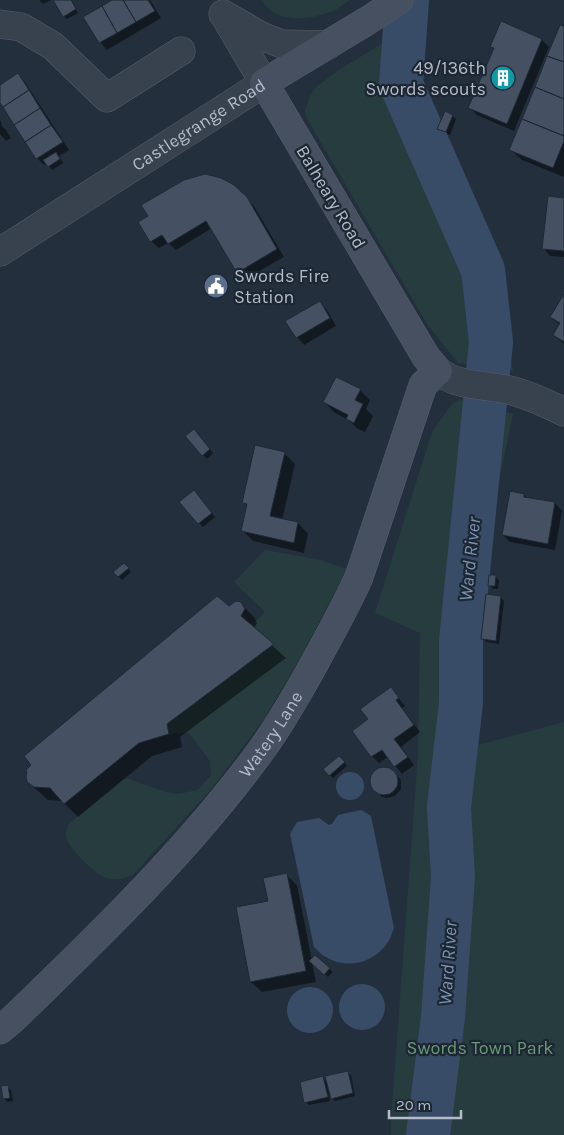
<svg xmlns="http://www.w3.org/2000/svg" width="564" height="1135" font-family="Karla,sans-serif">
<rect width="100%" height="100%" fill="#242f3e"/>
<path fill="#263c3f" d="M262,0H350C344,4 337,10 330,12C308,20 275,24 262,0Z
M422,19L412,83L428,129L447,135L465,199L498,283L513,371L458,363L427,324L306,117L305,110L310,96L317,86L339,70Z
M461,399L513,414L499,481L475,647L471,747L564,722V1135H391V1120L418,755L420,633L375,613L432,432L452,404Z
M265,550L321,560L347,569L301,657L264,719L212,788L133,875C125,878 116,881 106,878C96,875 71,850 67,840C64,833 67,827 71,822L123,779H129L166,792L177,794L198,790L211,775L210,761L189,733L169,734L167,724L274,644L252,625L265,612L234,582Z"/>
<path fill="#394c67" d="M336 786a14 14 0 1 1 28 0a14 14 0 1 1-28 0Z
M361,810L371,816L394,928C392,932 391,938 388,942C374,963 347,970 326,957C321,955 318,950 314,947L290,834L297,822L319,818L329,825L332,824L338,815Z
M339 1007a23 23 0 1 1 46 0a23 23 0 1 1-46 0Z
M287 1010a23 23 0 1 1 46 0a23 23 0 1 1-46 0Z"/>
<path fill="#0007" d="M39,0H51L43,4Z
M55,0H71L78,13L67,19L64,16Z
M114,0H150L161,18L107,50L100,42Z
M564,27V177L522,160L511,150Z
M542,40L549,47L514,131L477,115L470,108L494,49L492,46Z
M18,75L25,82L69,150L59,156L63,163L52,170L47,164L44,165L37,158L0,101V87Z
M452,116L456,119L450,135L442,132L439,129Z
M0,120L2,124L1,125L6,130L11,138L6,141L0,134Z
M233,186L254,206L284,257L245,279L238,272L212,228L176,250L168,243L159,248L151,241L150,217Z
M564,199V257L550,256L543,248Z
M564,296V344L554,335L560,325L551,317Z
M320,302L327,310L336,326L304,345L297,337Z
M360,390L370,400L366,409L373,416L365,432L358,429L349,420L335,413L324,402Z
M197,434L213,453L207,459L187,436Z
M284,453L295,464L282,520L298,523L308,534L304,553L253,541L242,530L247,506L244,502Z
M197,495L215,517L203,527L181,502Z
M524,495L527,499L555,503L562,511L555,550L510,542L503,535Z
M124,564L131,572L122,580L115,572Z
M495,577L499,580L498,589H493L490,585Z
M500,597L504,601L499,644L486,642L482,638Z
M240,603L254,617L257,623L254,629L286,658L180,737L182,747L152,756L78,817L62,801L48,800L28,782L229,607Z
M391,689L405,706L402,708L420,732L401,747L414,765L402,774L388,757L379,763L372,756L369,720Z
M343,761L347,766L333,778L325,770Z
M383,768L391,769L398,776L401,780V789L395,796L387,798L382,797L373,787L372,779L375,771Z
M286,875L297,885L312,961L329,969L333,972L328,977L312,963L316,982L262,992L251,982L269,902Z
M347,1072L351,1075L355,1096L335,1101L329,1095L330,1101L309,1105L305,1102L323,1078L328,1083Z
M7,1087L11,1090L13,1101L7,1102L4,1098Z"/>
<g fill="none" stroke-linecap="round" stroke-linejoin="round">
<path stroke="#394c67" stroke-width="44" d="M407,0L401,84L483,270L491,342L461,641V703L449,807L453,876L443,1017L428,1135"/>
</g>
<path fill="#455162" stroke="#1f2835" d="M53,0H71L76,9L63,17Z
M112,0H123L136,22L117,33L102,6Z
M123,0H148L155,11L136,22Z
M102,6L117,33L99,43L83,17Z
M501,21L542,39L507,124L468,108L494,48L490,47Z
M560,25L564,26V62L547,56Z
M547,56L564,62V99L535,87Z
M18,73L29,90L3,107L0,103V85Z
M535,87L564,99V136L522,119Z
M29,90L40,108L14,125L3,107Z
M40,108L51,125L25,142L14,125Z
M445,111L453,115L446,132L437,129Z
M522,119L564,136V141L553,168L509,150Z
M51,125L63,142L36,159L25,142Z
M56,152L60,159L48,167L43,160Z
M205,174L221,178L234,185L247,197L277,249L237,273L206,221L168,244L162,235L150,242L138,222L148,216L141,205L184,180Z
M548,196L564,198V251L542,249Z
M564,294V342L553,335L560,323L550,317Z
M320,301L330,318L296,338L285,321Z
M336,377L361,389L355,400L363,404L354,423L346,419L348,415L323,402Z
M194,429L210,449L202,456L185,436Z
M255,445L285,452L270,516L298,522L294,543L241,531L247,504L242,503Z
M194,490L212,513L198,524L179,502Z
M510,491L524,494V497L555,502L548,544L502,535Z
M124,563L129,568L118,577L113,572Z
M489,575H496L495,586H488Z
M486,594L501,596L496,641L481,639Z
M217,596L229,606L236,601L241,602L245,609L241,616L274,644L167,724L169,734L139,743L64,804L50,788L34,787L27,782L26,776L27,773L26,770L31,765L24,756Z
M391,687L399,698L396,700L414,725L394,739L408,757L394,767L382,750L371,757L352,731L368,719L360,709Z
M339,756L345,762L329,776L323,769Z
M370 781a14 14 0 1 1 28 0a14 14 0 1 1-28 0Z
M287,873L306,971L250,982L236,907L268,901L263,878Z
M315,955L330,968L324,975L309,961Z
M348,1071L353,1093L331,1099L325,1076Z
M323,1076L328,1097L304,1103L300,1082Z
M8,1085L10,1098L3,1099L1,1086Z"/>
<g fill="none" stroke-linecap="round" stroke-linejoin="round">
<defs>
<g id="minor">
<path d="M0,24L21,27L53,46L107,98L181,51"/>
<path id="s1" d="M0,252L264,83"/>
<path d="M438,371C459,388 489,384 513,391C531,396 548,404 564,412"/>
</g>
<path id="tertiary" d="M223,14L261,36L282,44L328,45
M224,15L264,83"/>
<g id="secondary">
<path id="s2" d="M0,1030L13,1019C100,935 188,850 260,752C282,722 301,688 319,655C333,629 347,604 359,577L423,385L438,371L426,357L264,83L367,21L399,0"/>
</g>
</defs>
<use href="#minor" stroke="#565f6c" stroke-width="29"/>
<use href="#tertiary" stroke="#565f6c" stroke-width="29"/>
<use href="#secondary" stroke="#565f6c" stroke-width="29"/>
<use href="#minor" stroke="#38414e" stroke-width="28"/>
<use href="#tertiary" stroke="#38414e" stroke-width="28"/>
<use href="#secondary" stroke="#465061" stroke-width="28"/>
</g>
<defs>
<symbol id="building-disc" viewBox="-11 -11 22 22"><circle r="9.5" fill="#0f9aa8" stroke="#1d2633"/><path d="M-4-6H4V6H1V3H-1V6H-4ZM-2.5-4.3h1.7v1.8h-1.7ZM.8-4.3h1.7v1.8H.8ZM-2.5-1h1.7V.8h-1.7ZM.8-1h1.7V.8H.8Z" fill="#fff"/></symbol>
<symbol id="civic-disc" viewBox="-11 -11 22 22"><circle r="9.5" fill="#5c6f8a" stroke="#1d2633"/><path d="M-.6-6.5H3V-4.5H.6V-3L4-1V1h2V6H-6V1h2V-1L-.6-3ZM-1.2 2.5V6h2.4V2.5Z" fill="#fff"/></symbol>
</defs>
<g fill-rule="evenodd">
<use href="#building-disc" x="489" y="64" width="28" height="28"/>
<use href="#civic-disc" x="202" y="272" width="28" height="28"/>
</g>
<g text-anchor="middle" stroke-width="4.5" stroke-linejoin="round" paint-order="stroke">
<g font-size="18" fill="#b4bcc9" stroke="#1d2633" text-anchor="end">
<text x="486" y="74">49/136th<tspan x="486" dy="21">Swords scouts</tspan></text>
<text x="234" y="282" text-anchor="start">Swords Fire<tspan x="234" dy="21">Station</tspan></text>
</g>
<g font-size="18" fill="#b4bcc9" stroke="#1d2633">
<text dy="6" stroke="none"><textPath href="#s1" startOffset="236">Castlegrange Road</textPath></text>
<text transform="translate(331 197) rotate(59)" y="6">Balheary Road</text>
<text dy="6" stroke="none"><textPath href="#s2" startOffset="402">Watery Lane</textPath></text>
</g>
<g font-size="18" fill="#6b9a76" stroke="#1d2633">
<text x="480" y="1054">Swords Town Park</text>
</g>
<g font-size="19" font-style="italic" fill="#7c92b1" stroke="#1d2633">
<text transform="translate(469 559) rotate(-84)" y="7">Ward River</text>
<text transform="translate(447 963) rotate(-86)" y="7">Ward River</text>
</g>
</g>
<path d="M389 1110v8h72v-8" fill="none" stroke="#b4bcc9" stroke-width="2.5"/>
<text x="396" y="1110" font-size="15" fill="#b4bcc9" stroke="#1d2633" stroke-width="4" paint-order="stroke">20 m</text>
</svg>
